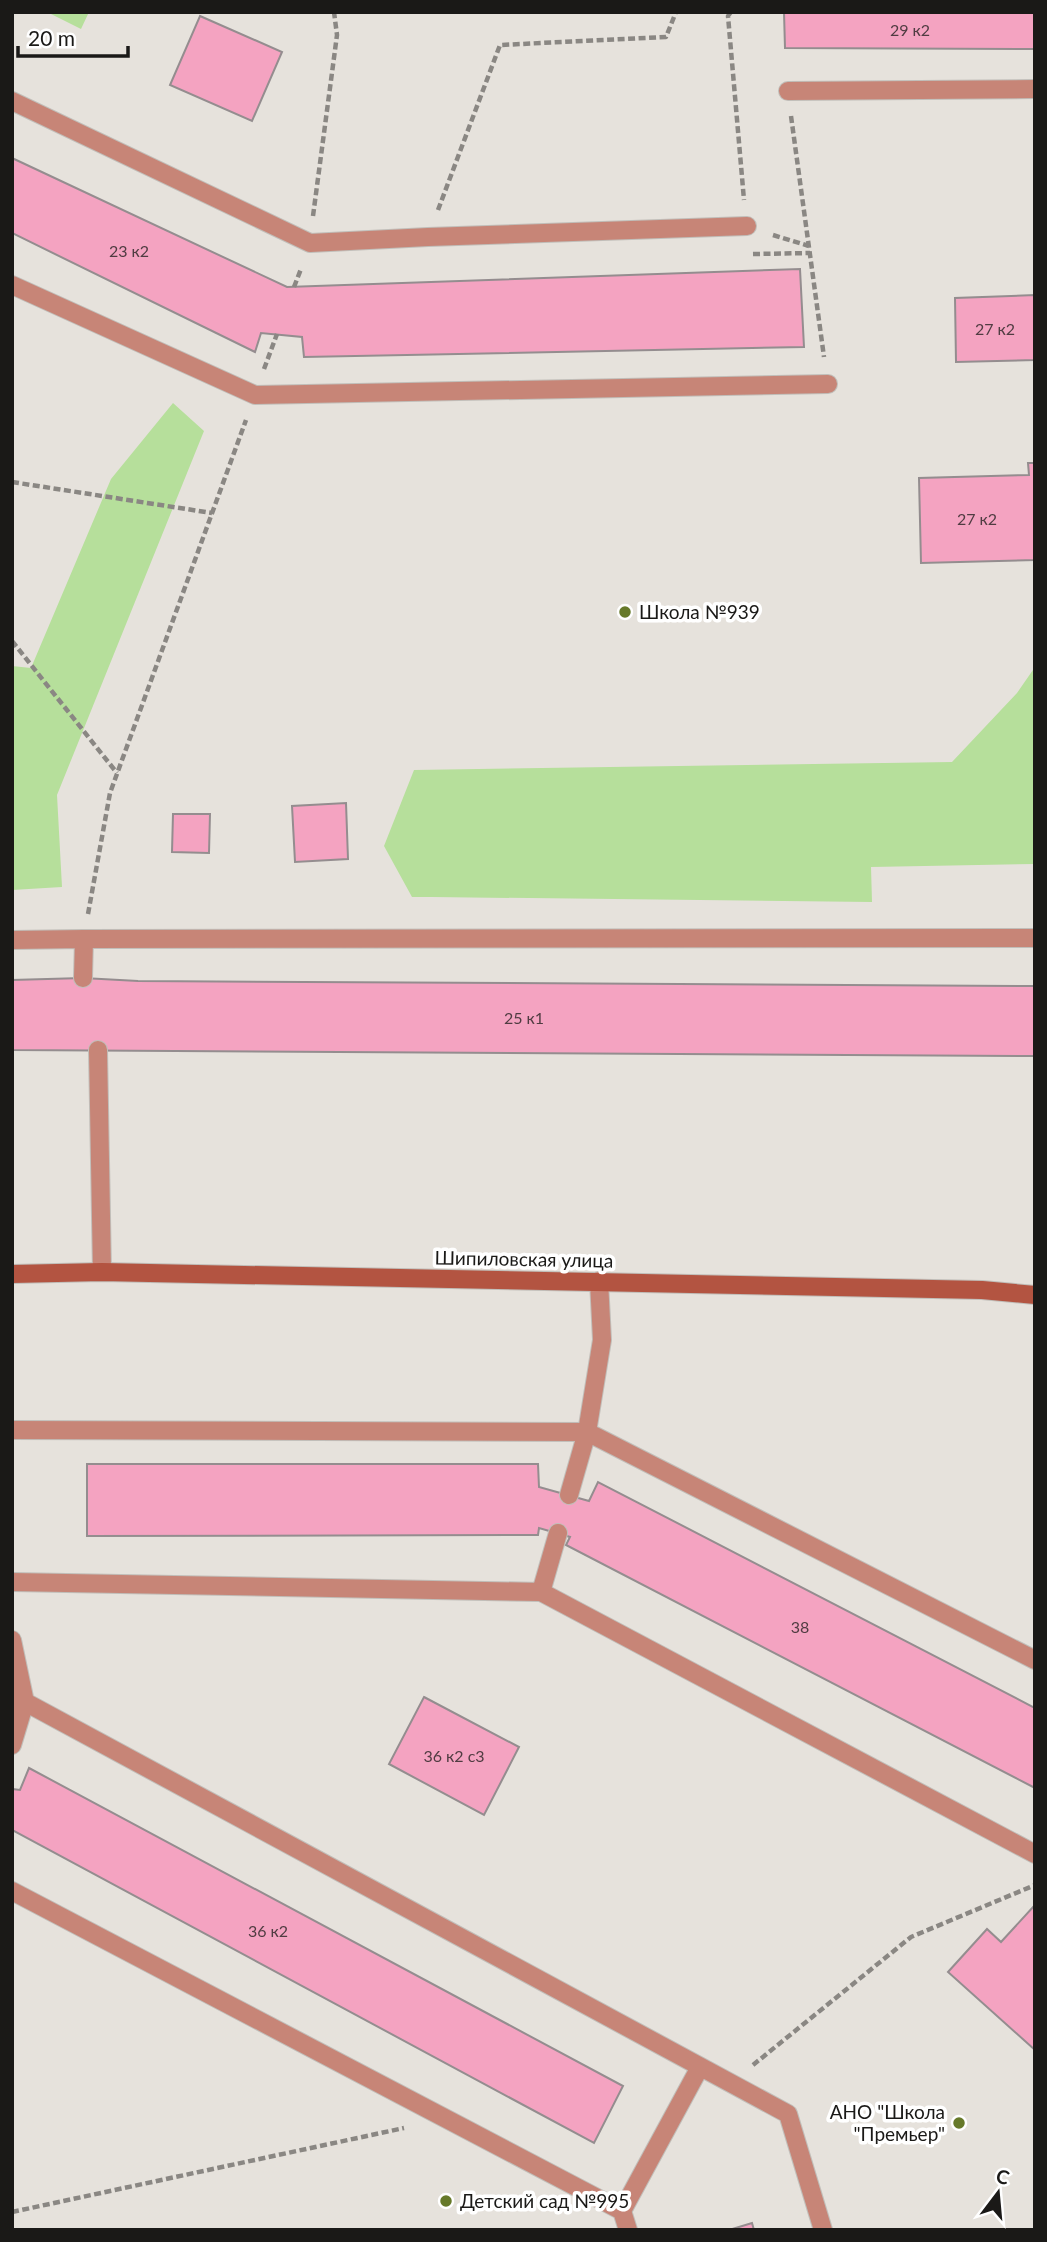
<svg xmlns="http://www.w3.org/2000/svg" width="1047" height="2242" font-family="Lato,sans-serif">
<rect width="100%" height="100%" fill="#e6e2dc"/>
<path fill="#b6df9b" d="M47,12H89L81,29Z
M173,403L204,431L57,795L62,887L12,890V666L31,668L111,479Z
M1035,667V864L871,867L872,902L432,897H412L384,846L414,770L952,762L1017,693Z"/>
<path fill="#f4a3c1" stroke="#948d8f" stroke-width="2" d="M784,12H1035V49L785,48Z
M200,16L282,52L252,121L170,85Z
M12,158L287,287L800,269L804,347L304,357L302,337L261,333L255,352L12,233Z
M1035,295V360L956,362L955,298Z
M1028,463H1035V560L921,563L919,478L1029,475Z
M346,803L348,859L295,862L292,806Z
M173,814H210L209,853L172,852Z
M83,978L138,981L1035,986V1056L12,1050V980Z
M87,1464H538L539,1487L589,1501L598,1482L1035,1708V1788L566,1545L570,1537L539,1528L538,1535L87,1536Z
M424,1697L519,1747L484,1815L389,1764Z
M29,1768L623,2086L594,2143L12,1830V1789L20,1790Z
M1034,1906L1035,1907V2050L948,1972L987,1929L1001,1942Z
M752,2223L754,2230H729Z"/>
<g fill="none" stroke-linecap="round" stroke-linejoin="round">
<defs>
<path id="service" d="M788,91L1035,89
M12,101L310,243L428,237L747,226
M12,285L255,395L828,384
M12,940L84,939
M83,978L84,939L1035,938
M98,1050L102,1272
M12,1430L587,1432L1035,1660
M569,1495L587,1432L602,1340L599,1281
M12,1582L541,1592L1035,1854
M541,1592L558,1533
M12,1640L25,1702L12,1745
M12,1702H25L788,2114L823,2230
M12,1891L622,2211
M628,2230L622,2211L700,2067"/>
<path id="secondary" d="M12,1274L102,1272L982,1290L1035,1295"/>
</defs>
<use href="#service" stroke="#c1beb9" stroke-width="20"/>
<use href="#secondary" stroke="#c1beb9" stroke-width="20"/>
<path stroke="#8a8783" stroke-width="4.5" stroke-dasharray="7 3.5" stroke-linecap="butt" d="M731,12L728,16L744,200
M791,116L824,357
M438,210L500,45L666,37L676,12
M313,216L337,35L334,12
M773,235L809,246
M753,254L810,253
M294,287L301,269
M264,369L277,334
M12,482L212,513
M12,641L117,773
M88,914L110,793L246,420
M753,2065L911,1937L1035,1885
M12,2212L404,2128"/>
<use href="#service" stroke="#c78577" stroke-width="18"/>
<use href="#secondary" stroke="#b35441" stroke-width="18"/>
</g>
<g fill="#667929" stroke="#fff" stroke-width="2.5">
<circle cx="625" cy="612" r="7"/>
<circle cx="959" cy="2123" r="7"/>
<circle cx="446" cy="2201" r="7"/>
</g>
<g text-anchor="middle" stroke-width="7" stroke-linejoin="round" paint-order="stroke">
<g font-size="16" fill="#503c42">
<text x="910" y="36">29 к2</text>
<text x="129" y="257">23 к2</text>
<text x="995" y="335">27 к2</text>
<text x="977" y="525">27 к2</text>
<text x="524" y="1024">25 к1</text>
<text x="800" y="1633">38</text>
<text x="454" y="1762">36 к2 с3</text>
<text x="268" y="1937">36 к2</text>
</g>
<g font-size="19" fill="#1a1917" stroke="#fff" text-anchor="start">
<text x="639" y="619">Школа №939</text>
<text x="945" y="2119" text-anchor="end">АНО "Школа<tspan x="945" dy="22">"Премьер"</tspan></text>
<text x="460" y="2208">Детский сад №995</text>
</g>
<g font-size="19" fill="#1a1917" stroke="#fff">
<text transform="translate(524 1259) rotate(1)" y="7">Шипиловская улица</text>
</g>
</g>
<rect width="1047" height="2242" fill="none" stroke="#1a1917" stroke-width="28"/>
<g transform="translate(998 2193) rotate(16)" stroke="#ffffff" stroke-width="5" paint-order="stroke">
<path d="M0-5L12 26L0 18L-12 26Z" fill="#1a1917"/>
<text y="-10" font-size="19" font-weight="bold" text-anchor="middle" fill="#1a1917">С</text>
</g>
<path d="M18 46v10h110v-10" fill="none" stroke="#1a1917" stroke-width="3.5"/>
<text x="28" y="46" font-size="21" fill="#1a1917" stroke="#ffffff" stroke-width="5" paint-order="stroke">20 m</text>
</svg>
